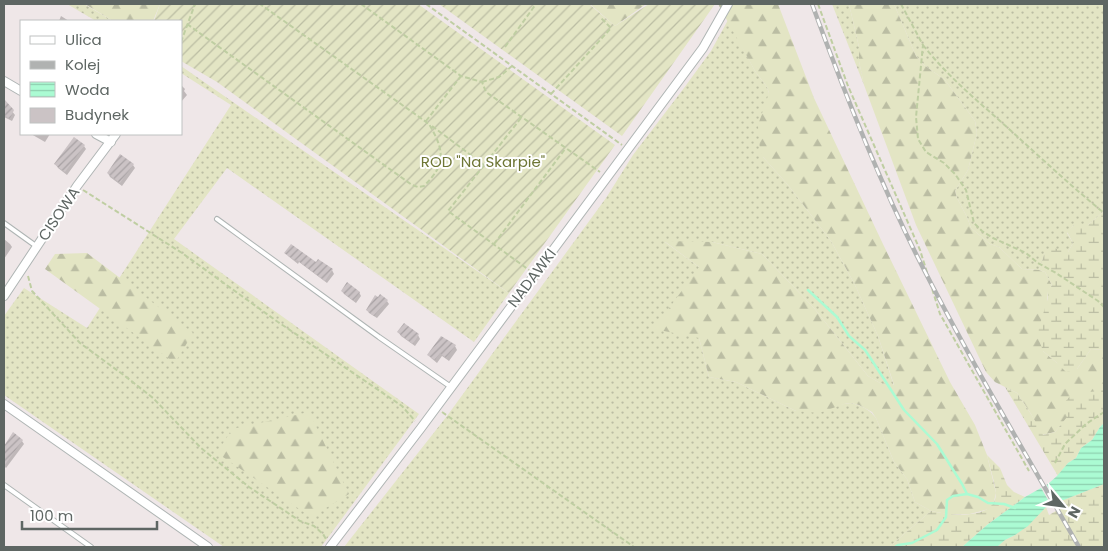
<svg xmlns="http://www.w3.org/2000/svg" width="1108" height="551" font-family="Poppins,sans-serif">
<defs>
<pattern id="grass-dots" width="8" height="8" patternUnits="userSpaceOnUse" patternTransform="scale(1.25)"><rect width="8" height="8" fill="#e3e5c4"/><path d="M2 2h.1M6 6h.1" fill="none" stroke="#bbbda3" stroke-width="1.8" stroke-linecap="round"/></pattern>
<pattern id="forest-firs" width="22" height="20" patternUnits="userSpaceOnUse" patternTransform="scale(1.25)"><rect width="22" height="20" fill="#e3e5c4"/><path d="M5 1l3.5 6h-7zM16 11l3.5 6h-7z" fill="#bbbda3"/></pattern>
<pattern id="wetland-marsh" width="20" height="14" patternUnits="userSpaceOnUse" patternTransform="scale(1.25)"><rect width="20" height="14" fill="#e3e5c4"/><path d="M1 5h8M5 5V1M11 12h8M15 12V8" fill="none" stroke="#bbbda3"/></pattern>
<pattern id="garden-furrows" width="10" height="10" patternUnits="userSpaceOnUse" patternTransform="scale(1.25)"><rect width="10" height="10" fill="#e3e5c4"/><path d="M-1 1l2-2M0 10L10 0M9 11l2-2" fill="none" stroke="#bbbda3"/></pattern>
<pattern id="water-rules" width="6" height="5" patternUnits="userSpaceOnUse" patternTransform="scale(1.25)"><rect width="6" height="5" fill="#abfbd3"/><path d="M0 2.5h6" fill="none" stroke="#8ecfaf"/></pattern>
<pattern id="building-hatch" width="6" height="6" patternUnits="userSpaceOnUse" patternTransform="scale(1.25)"><rect width="6" height="6" fill="#cbc3c5"/><path d="M-1 1l2-2M0 6l6-6M5 7l2-2" fill="none" stroke="#a8a2a4"/></pattern>
</defs>
<rect width="100%" height="100%" fill="#efe7e8"/>
<path fill="url(#grass-dots)" d="M67,4H84L113,21H96Z
M832,4H849L859,47V61L864,85Z
M894,4H1102L1104,5V213L1103,212L1088,225H1074L1067,233L1073,243L1068,252L1045,253L1039,270L1022,269L999,247L990,244L971,228L967,217L957,198L955,191L968,170L977,133L975,121L945,80L924,65L916,56Z
M728,20L755,71L767,87L769,93L763,157L788,185L831,241L855,285L878,336L894,386L880,383L868,376L814,308L762,254L712,242H665L699,267V338L709,377L736,382L796,411L851,403C861,405 870,410 876,418L894,462L907,479L915,502L931,511L889,547H344L447,416L606,198L633,155L684,88L711,51Z
M181,66L509,293L474,342L227,168L174,239L419,414L321,547H224L4,395V316L24,288L87,328L231,105L181,73Z"/>
<path fill="url(#forest-firs)" d="M85,4H160L153,21H113Z
M590,4H646L615,26Z
M718,4H778L814,98L882,242L950,382L975,425L987,455L996,493L993,505L989,509L970,514H947L931,511L915,502L907,479L894,462L876,418L872,412L859,405L851,403L844,404L819,413L796,411L736,382L709,377L699,338L654,329L699,267L664,241L712,242L762,254L814,308L868,376L880,383L894,385L878,336L855,285L831,241L788,185L763,157L760,151L758,125L769,93L767,87L755,71Z
M849,4H894L916,56L924,65L945,80L975,121L977,133L968,170L955,191L957,198L967,217L971,228L990,244L999,247L1022,269L1039,270L1045,272L1052,285L1048,291L1043,351L1057,363L1077,369L1091,349L1104,350V389C1088,394 1066,419 1055,432L1042,435L1031,414L1017,393L995,382L986,372L916,225L864,85L859,61V47Z
M87,253L193,333L175,363L45,269L55,254Z
M309,412L349,494L311,517L217,453L232,429Z"/>
<path fill="url(#wetland-marsh)" d="M1103,212L1104,213V350L1091,349L1077,369L1066,372L1057,363L1043,351L1037,334L1048,298V290L1052,285L1045,272L1039,270L1045,252L1054,248L1068,252L1073,243L1067,232L1074,225H1088Z
M1005,387L1017,393L1031,414L1043,435L1055,432L1067,417L1063,404L1072,394L1098,391L1104,389V423L1100,427L1092,440L1081,448L1076,458L1068,463L1058,476Z
M987,455L1000,468L1007,485L1014,492L1025,497L987,525L962,547H889L931,511C949,515 995,521 996,494C996,486 989,464 987,455Z
M1104,484V547H997L1005,540L1015,535L1046,507L1049,515L1061,508L1058,502Z"/>
<path fill="url(#garden-furrows)" d="M160,4H418L615,145L509,293L217,82L181,61V21H154Z
M439,4H589L615,26L649,4H715L622,136Z"/>
<path fill="url(#water-rules)" d="M1104,423V484L1046,507L1028,526L1015,535L1005,540L997,547H962L987,525L1025,497L1048,484L1057,476L1068,463L1076,458L1081,448L1092,440L1100,427Z"/>
<path fill="#efe7e8" d="M1045,482L1058,505L1052,507L1040,486Z"/>
<path fill="#0003" d="M61,16L69,21H59Z
M181,85L185,89L184,91L187,95L181,102Z
M4,101L15,115L12,121L4,117Z
M31,134H50L45,142Z
M84,146L86,149L67,175L58,168L56,165Z
M133,165L135,168L122,186L110,177L108,173Z
M4,239L10,244L12,247L4,259Z
M286,253L332,270L334,274L327,283L299,262L298,264L288,256Z
M342,291L359,292L361,296L356,303L344,294Z
M387,301L389,304L377,318L369,313L367,310Z
M404,325L418,335L420,339L415,346L401,336L399,333Z
M455,346L457,350L449,361L442,356L437,363L431,358L429,355Z
M13,434L22,441L24,444L6,468L4,466V447Z"/>
<g fill="none" stroke-linecap="round" stroke-linejoin="round">
<path stroke="#abfbd3" stroke-width="2.5" d="M808,290L837,317L849,336L865,350L871,359L904,410L937,444L962,484L967,494
M895,547L898,545L912,543L937,530L946,517L947,500L953,496L967,494L978,497L988,503L1004,504L1015,508"/>
</g>
<path fill="url(#building-hatch)" d="M4,99L14,110L10,119L4,115Z
M74,137L85,145L65,172L54,164Z
M120,154L134,164L120,183L107,173Z
M291,244L316,262L318,259L333,269L325,281L297,260L296,261L284,253Z
M347,282L360,292L354,301L341,291Z
M380,294L388,300L374,316L366,310L375,295L378,297Z
M404,323L419,334L413,344L397,332Z
M441,336L456,345L446,358L440,353L435,360L427,355Z
M13,432L23,440L4,466V446Z"/>
<g fill="none" stroke-linecap="round" stroke-linejoin="round">
<defs>
<path id="lane" d="M217,219L379,337L451,387
M4,223L36,246
M4,485L91,547"/>
<path id="street" d="M4,81L21,91
M96,134L111,142
M4,296L77,186L116,134
M4,404L208,547
M330,547L421,428L703,48L728,4"/>
</defs>
<use href="#lane" stroke="#afb5b4" stroke-width="6"/>
<use href="#street" stroke="#afb5b4" stroke-width="10"/>
<path stroke="#bfcea2" stroke-width="2" stroke-dasharray="5 2.5" stroke-linecap="butt" d="M361,4L461,76L482,82L486,92L600,172
M426,4L622,145
M818,4L848,86L920,250L940,314L1029,471
M901,4L923,45L916,117L918,139L926,152L944,163L955,174L966,190L974,223L982,231L993,238L1026,253L1038,263L1056,273L1098,301L1104,307
M187,24L412,185L418,187L424,186C429,181 434,175 437,170C446,154 437,138 429,124L260,4
M181,42L195,4
M923,45C948,77 979,102 1009,129C1040,157 1071,186 1104,213
M505,47L536,4
M482,82L499,77L512,66
M551,94L611,28L600,17
M521,118L448,211L529,270
M426,121L461,76
M432,126L484,165
M83,190L182,253L278,322L402,406L415,421
M494,244L565,149
M28,276L32,291L80,343L125,376L153,398L201,448L249,487L300,521L314,526L323,534L326,539
M442,412L634,547
M1055,463L1065,444L1086,424L1104,412"/>
<use href="#lane" stroke="#fff" stroke-width="4"/>
<use href="#street" stroke="#fff" stroke-width="8"/>
<defs>
<path id="rail" d="M812,4C843,89 876,174 917,256C967,355 1024,451 1079,547"/>
</defs>
<use href="#rail" stroke="#b0b2b1" stroke-width="4.5"/>
<use href="#rail" stroke="#fff" stroke-width="2.5" stroke-dasharray="8" stroke-linecap="butt"/>
</g>
<g text-anchor="middle" stroke-width="4" stroke-linejoin="round" paint-order="stroke">
<g font-size="15" fill="#6e7635" stroke="#fff">
<text x="483" y="167">ROD "Na Skarpie"</text>
</g>
<g font-size="15" fill="#5e6663" stroke="#fff">
<text transform="translate(59 214) rotate(-56)" y="5">CISOWA</text>
<text transform="translate(532 278) rotate(-53)" y="5">NADAWKI</text>
</g>
</g>
<rect width="1108" height="551" fill="none" stroke="#5e6663" stroke-width="10"/>
<rect x="20" y="20" width="162" height="115" fill="#ffffff" stroke="#bfc2c1"/>
<rect x="30" y="36" width="25" height="8" fill="#ffffff" stroke="#bfc2c1"/>
<text x="65" y="45" font-size="15" fill="#5e6663">Ulica</text>
<rect x="30" y="61" width="25" height="8" fill="#b0b2b1" stroke="#bfc2c1"/>
<text x="65" y="70" font-size="15" fill="#5e6663">Kolej</text>
<rect x="30" y="82" width="25" height="15" fill="url(#water-rules)" stroke="#bfc2c1"/>
<text x="65" y="95" font-size="15" fill="#5e6663">Woda</text>
<rect x="30" y="108" width="25" height="15" fill="#cbc3c5" stroke="#bfc2c1"/>
<text x="65" y="120" font-size="15" fill="#5e6663">Budynek</text>
<g transform="translate(1063 506) rotate(119)" stroke="#ffffff" stroke-width="4" paint-order="stroke">
<path d="M0-4L9 19L0 12L-9 19Z" fill="#5e6663"/>
<text y="-8" font-size="14" font-weight="bold" text-anchor="middle" fill="#5e6663">N</text>
</g>
<path d="M22 521v8h135v-8" fill="none" stroke="#5e6663" stroke-width="2.5"/>
<text x="30" y="521" font-size="15" fill="#5e6663" stroke="#ffffff" stroke-width="4" paint-order="stroke">100 m</text>
</svg>
